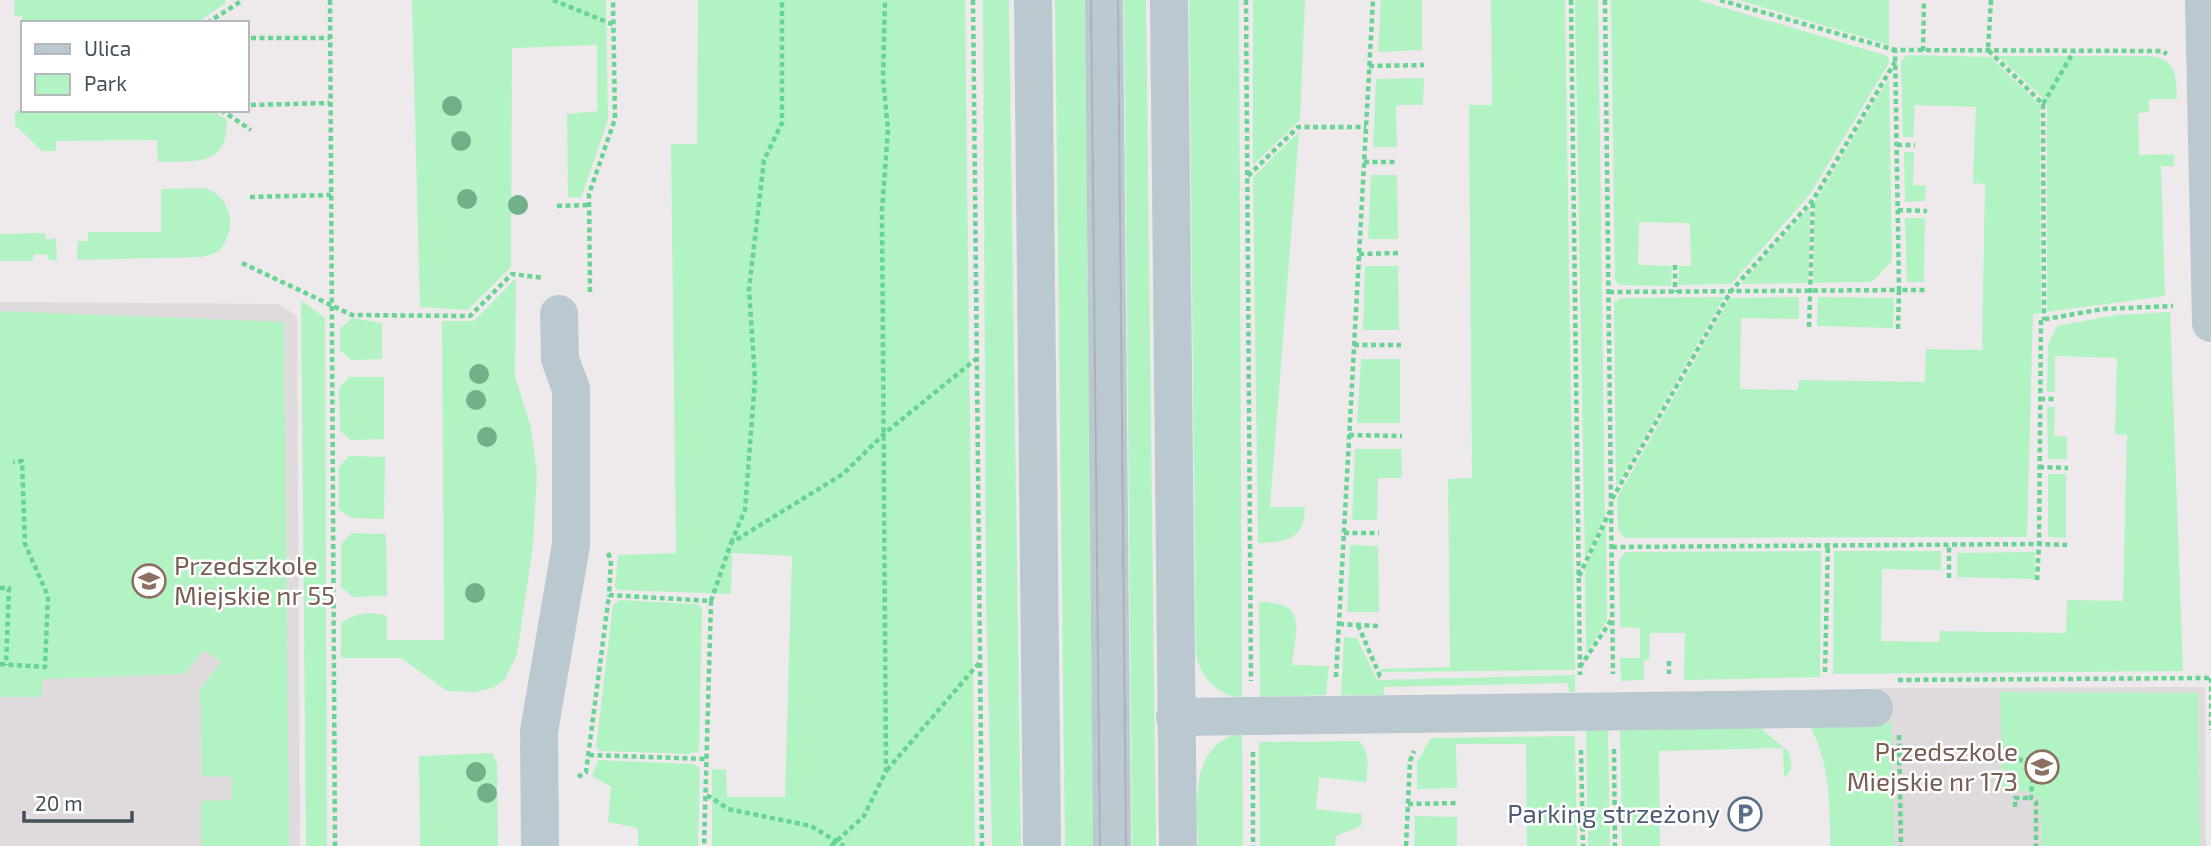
<svg xmlns="http://www.w3.org/2000/svg" width="2211" height="846" font-family="'Exo 2',sans-serif">
<rect width="100%" height="100%" fill="#eeeaeb"/>
<path fill="#dfdbdd" d="M0,302L279,304L297,316L300,846H0Z
M2205,687L2206,846H1879L1877,688Z"/>
<path fill="#b2f3c4" d="M15,0H225L226,3L196,23H23V108L22,16H14Z
M412,0H606L608,120L581,198L568,197L567,114L597,111V45L512,48L511,267L468,310L420,307Z
M698,0H965L975,846H712V769L726,770L727,797H785L792,556L732,553L731,594L619,590L615,587L618,555L676,553L671,144H697Z
M983,0H1009L1021,846H992L986,602Z
M1055,0H1085L1093,846H1065Z
M1124,0H1146L1156,846H1132Z
M1189,0H1239L1242,698C1218,696 1203,679 1196,657Z
M1253,0H1305L1300,120L1253,165Z
M1381,0H1422V50L1378,52Z
M1491,0H1565L1575,670L1382,672L1380,669L1450,667L1448,479L1472,478L1469,105H1492Z
M1575,0H1598L1605,517L1585,560Z
M1611,0H1698L1888,56L1889,63L1810,194L1731,284L1678,285L1679,266H1691L1690,223L1639,222L1638,265L1672,266L1671,286L1619,285L1615,280Z
M1738,0H1889V45Z
M1907,55L1990,57L2040,105L2041,313L2033,314L2027,537L1625,538L1618,530L1617,498L1730,298L1799,297V319L1741,318L1740,389L1798,390L1799,380L1925,382L1926,349L1982,350L1985,184L1973,183L1976,107L1915,105L1913,137H1903L1901,61Z
M1998,56H2150C2177,59 2176,76 2177,99H2149V112L2138,113L2139,155L2174,154V166H2161L2165,296L2047,312V102Z
M1424,78L1423,105H1396L1397,147H1373L1376,79Z
M1889,78L1892,261L1872,282L1813,283L1815,202Z
M23,110H212L227,120C227,169 195,160 158,162L157,140L56,141V151H42L15,125V111Z
M1299,132L1270,507H1305C1305,540 1286,542 1258,543L1253,177Z
M1904,152H1914L1913,185L1926,186L1925,201L1905,202Z
M1371,175H1397L1398,239H1368Z
M205,188C233,198 238,230 218,252L202,257L77,260L78,241H88V232H161V189Z
M1810,207L1808,283L1741,284Z
M1905,218H1925L1924,282H1907Z
M45,233L46,240L56,238L57,261L49,260L48,255L34,254L32,261H0V234Z
M1365,266H1398L1399,330H1363Z
M516,278L515,377L530,424L537,472L533,546L517,654L505,679L493,688L475,692L447,691L401,658H341V623C357,613 368,611 387,616V640H444L442,321H474Z
M1724,297L1616,487L1614,303L1621,298Z
M1818,297L1894,298L1893,328L1817,326Z
M301,300L325,318L327,846H306Z
M0,311L284,322L289,846H201V801L232,800V777L202,776L200,689L221,662L204,650L184,674L43,679L41,697H0Z
M2170,312L2183,671L1833,674L1834,551H1941V570L1882,569L1881,641L1939,642L1940,631L2066,633L2067,600L2123,601L2127,435L2115,434L2117,358L2055,356V392H2047L2048,345L2057,326L2116,315Z
M352,318L382,323V359L351,360L340,350V329Z
M1361,359H1400V423H1357Z
M349,377H384V439L351,440L340,431L339,388Z
M2047,407H2055L2054,436L2067,437V459H2048Z
M1355,449H1401L1402,478H1378L1377,520H1352Z
M349,456L385,457L384,519L352,518L339,510V467Z
M2048,474H2066V538L2048,537Z
M1606,523L1607,620L1586,653L1585,568Z
M352,533L386,534L387,596L353,597L341,587V544Z
M1350,545L1378,546L1379,612H1347Z
M1821,551L1820,677L1684,680L1685,633H1650L1649,660L1644,661V680L1621,681L1620,658H1640V628L1620,627L1619,560L1625,552Z
M2035,552V579L1957,577V553Z
M620,600L697,604L702,608L699,751L689,754L600,751L596,747L613,605Z
M1259,602C1308,602 1296,627 1292,665L1329,666L1326,695L1260,697Z
M1344,637L1357,638L1377,680L1575,675V692H1569L1568,683L1384,687V695H1341Z
M2000,692L2198,693L2200,846H2042L2040,799L2027,791L2002,790Z
M1892,723L1894,846H1830C1830,801 1830,764 1809,724Z
M1757,725L1789,752C1792,764 1794,770 1784,778L1783,748L1659,751L1660,846H1622L1620,726Z
M1608,726L1610,846H1588L1586,727Z
M1242,733L1243,846H1198C1197,804 1188,744 1242,733Z
M1575,736L1577,846H1527L1526,744H1456L1457,788L1417,789V763L1431,738Z
M1359,741C1370,753 1368,766 1366,782L1319,777L1316,809L1362,814L1361,826L1336,836L1335,846H1260L1259,742Z
M492,753L497,764L498,846H420L419,756Z
M598,760L694,764L700,768L698,846H638V828L608,822L611,787L592,776Z
M1415,816L1457,817V846H1414Z"/>
<g fill="none" stroke-linecap="round" stroke-linejoin="round">
<path stroke="#67d493" stroke-width="4.5" stroke-dasharray="5 3.5" stroke-linecap="butt" d="M330,0L335,846
M553,0L614,25
M973,0L982,846
M1246,0L1251,681
M1571,0L1580,675
M1605,0L1613,674
M1720,0L1895,50
M1991,0L1988,50L2043,104L2044,320
M207,23L243,0
M251,38H330
M1923,51L1924,0
M1369,66L1424,65
M2043,104L2074,51
M251,105L330,103
M221,110L251,130
M1897,145H1915
M1364,162H1398
M1248,176L1298,127H1366
M250,197L331,195
M557,206L589,205
M1898,210L1927,211
M1359,254L1399,253
M242,263L352,315L470,316L512,274L544,278
M1675,265V292
M590,292L589,194L615,119L613,0
M1609,292L1899,290L1895,50L2161,51L2167,54
M1809,327L1813,201
M1898,329L1899,290H1925
M1354,345H1401
M2040,399H2056
M1349,435L1402,436
M2039,467L2068,468
M1612,499L1731,291L1813,200L1895,62
M1344,533H1379
M731,543L745,510L755,379L749,289L764,160L782,123V0
M1612,547L2039,544L2041,320L2103,309L2173,306
M608,553L611,560L609,595L711,601L704,846
M1579,576L1610,511
M1949,578V544
M2037,580L2039,544L2067,545
M0,588H9L6,665
M711,601L731,543L843,474L885,433L976,359
M1339,624L1380,626
M1358,625L1380,676H1383
M1669,661V674
M0,664L45,667L48,596L25,544L22,461L13,462
M1580,667L1612,619
M1825,672L1828,543
M1336,677L1373,0
M2211,678V730
M1898,680L2211,678
M1899,735L1901,846
M1614,749L1615,846
M1581,750L1583,846
M1253,752V846
M589,755L707,759
M1899,759L2034,760L2031,798L2036,802V846
M887,770L979,663
M578,777L586,772L609,595
M707,795L728,809L811,826L844,846
M1408,804L1458,803
M2015,807V798H2031
M831,846L864,816L886,771L882,210L888,130L883,78L885,0
M1406,846L1410,761L1414,751"/>
<path stroke="#bac8d0" stroke-width="38" d="M1033,0L1042,846
M1104,0L1112,846
M1169,0L1178,846
M2204,0L2211,323
M1175,717L1874,708
M540,846L539,731L571,545V389L560,359L559,314"/>
<path stroke="#acb1b7" stroke-width="2" d="M1091,0L1100,846
M1118,0L1126,846"/>
</g>
<g fill="#72b08a">
<circle cx="452" cy="106" r="10"/>
<circle cx="461" cy="141" r="10"/>
<circle cx="467" cy="199" r="10"/>
<circle cx="518" cy="205" r="10"/>
<circle cx="479" cy="374" r="10"/>
<circle cx="476" cy="400" r="10"/>
<circle cx="487" cy="437" r="10"/>
<circle cx="475" cy="593" r="10"/>
<circle cx="476" cy="772" r="10"/>
<circle cx="487" cy="793" r="10"/>
</g>
<defs>
<symbol id="school-ring" viewBox="-11 -11 22 22"><circle r="9.5" fill="#fff" stroke="#8d6e63" stroke-width="1.5"/><path d="M0-5L7-2L0 1L-7-2ZM-4 1L0 2.5L4 1V4Q0 6-4 4Z" fill="#8d6e63"/></symbol>
<symbol id="parking-ring" viewBox="-11 -11 22 22"><circle r="9.5" fill="#fff" stroke="#5c6f8a" stroke-width="1.5"/><path d="M-3.5-5.5H1a3.5 3.5 0 0 1 0 7H-1V5.5H-3.5ZM-1-3.4V-.6H.8a1.4 1.4 0 0 0 0-2.8Z" fill="#5c6f8a"/></symbol>
</defs>
<g fill-rule="evenodd">
<use href="#school-ring" x="130" y="562" width="38" height="38"/>
<use href="#school-ring" x="2023" y="748" width="38" height="38"/>
<use href="#parking-ring" x="1726" y="795" width="38" height="38"/>
</g>
<g text-anchor="middle" stroke-width="5" stroke-linejoin="round" paint-order="stroke">
<g font-size="26" fill="#785e54" stroke="#fff" text-anchor="start">
<text x="174" y="575">Przedszkole<tspan x="174" dy="30">Miejskie nr 55</tspan></text>
<text x="2018" y="761" text-anchor="end">Przedszkole<tspan x="2018" dy="30">Miejskie nr 173</tspan></text>
</g>
<g font-size="26" fill="#4e5e75" stroke="#fff" text-anchor="end">
<text x="1720" y="823">Parking strzeżony</text>
</g>
</g>
<rect x="21" y="21" width="228" height="91" fill="#ffffff" stroke="#b3b9bd" stroke-width="2"/>
<rect x="35" y="44" width="35" height="10" fill="#bac8d0" stroke="#b3b9bd" stroke-width="2"/>
<text x="84" y="56" font-size="21" fill="#42515a">Ulica</text>
<rect x="35" y="74" width="35" height="21" fill="#b2f3c4" stroke="#b3b9bd" stroke-width="2"/>
<text x="84" y="91" font-size="21" fill="#42515a">Park</text>
<path d="M24 811v10h108v-10" fill="none" stroke="#42515a" stroke-width="3.5"/>
<text x="35" y="811" font-size="21" fill="#42515a" stroke="#ffffff" stroke-width="5" paint-order="stroke">20 m</text>
</svg>
